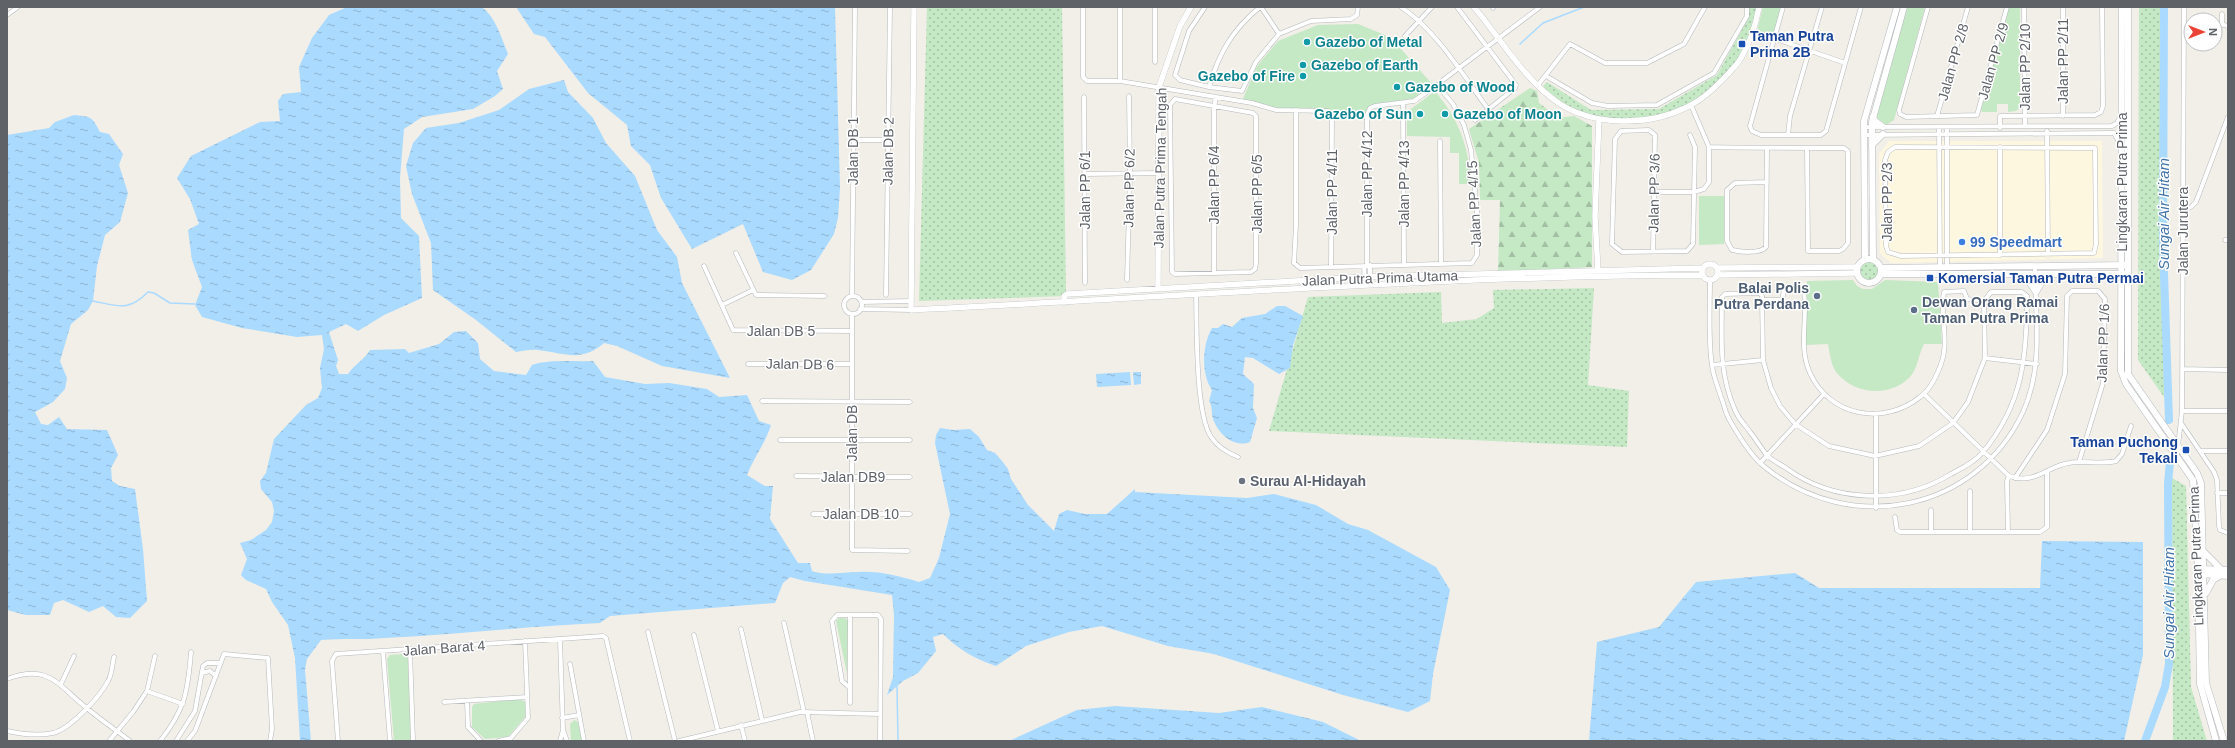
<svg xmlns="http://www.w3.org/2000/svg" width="2235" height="748" font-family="Helvetica,sans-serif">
<defs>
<pattern id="grass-dots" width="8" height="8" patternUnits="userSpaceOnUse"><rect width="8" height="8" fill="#c5e8c5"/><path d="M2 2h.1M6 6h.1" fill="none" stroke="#a3c0a4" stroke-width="1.8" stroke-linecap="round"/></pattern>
<pattern id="forest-firs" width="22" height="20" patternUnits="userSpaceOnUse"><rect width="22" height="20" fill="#c5e8c5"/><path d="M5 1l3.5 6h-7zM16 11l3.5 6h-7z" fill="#a3c0a4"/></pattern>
<pattern id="water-ripples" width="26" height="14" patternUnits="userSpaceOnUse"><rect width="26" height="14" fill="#aadaff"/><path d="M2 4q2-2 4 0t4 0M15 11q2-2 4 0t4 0" fill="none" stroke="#8eb4d2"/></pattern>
</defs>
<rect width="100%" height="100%" fill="#f1efe8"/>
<path fill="#fef7e0" d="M1889,141H2102L2103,258L1891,263L1880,253L1879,154Z"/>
<path fill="url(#grass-dots)" d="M927,7H1062L1066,296L919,301Z
M1749,7H1757C1752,25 1748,43 1739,59C1735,66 1726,72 1720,78C1710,89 1698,100 1684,106C1648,125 1596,123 1561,102C1554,99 1548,92 1542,87L1547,82L1591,110L1659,109L1717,75L1749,17Z
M2139,7H2166L2164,397L2138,360Z
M1859 272a10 10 0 1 1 20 0a10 10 0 1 1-20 0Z
M1594,288L1588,385L1629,391L1627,447L1269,431L1308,297L1441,292L1442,323L1477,319L1494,308L1493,290Z
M2172,478L2186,486L2191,687L2207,741H2173Z"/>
<path fill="url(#forest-firs)" d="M1530,88L1537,91L1539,103L1547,109L1564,117L1574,116L1592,126V267L1498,272L1500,200H1480L1479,163L1469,129Z"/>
<path fill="#c5e8c5" d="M1763,7H1782L1773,37L1757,31Z
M1907,7H1925L1894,120L1886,125L1876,117Z
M2009,7H2020V108L2016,111L2008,112V104H1997V112H1982L1981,109Z
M1358,24L1385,35L1401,49L1433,85C1427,91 1421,98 1413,100C1394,105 1374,96 1364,116H1332L1327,109H1273L1242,101L1257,66L1278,41L1318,25Z
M1435,91C1461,123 1467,144 1472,184H1459V153H1450V137L1407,136V112Z
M1699,196H1724V244L1699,245Z
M1853,280L1857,286L1863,289H1872L1885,280L1938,282L1942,344H1924C1918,355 1918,369 1909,378C1889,397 1855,395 1837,373C1831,366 1830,354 1828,344L1805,345L1807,281Z
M839,618H845L848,621L847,674L836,621Z
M404,654L408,658L411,741H394L387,659L390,655Z
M520,699L525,702V717L508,737L485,739L472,727V707L474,704Z
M574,720L578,722L582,741H571L570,724Z"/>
<path fill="url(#water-ripples)" d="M347,7H482C496,18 501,37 508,54L497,71L503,89L495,96L473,109L422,117L404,129L400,178L401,218L419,236L422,298L384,315L358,331L346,324L329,332L338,360L336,366L339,374H348C354,365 364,360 370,350L405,349L409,353L439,344L454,332L466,331L478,343L480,359L494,371L526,375L532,365C551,359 572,362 593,361L605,377L645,384L669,383L707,389L719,397L747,395L759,421L771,425C765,444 754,457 747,475L765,486H773L770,519L798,563H810L812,571C827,576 842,572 858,572C880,571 898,576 919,582L930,578L939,558L950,514L935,443L936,435L940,428L954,430L970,429L979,437L987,450L995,453L1002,461L1008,469L1011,479L1028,505L1054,531L1059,514L1067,510L1085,514H1107L1135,489V492L1247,498L1274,494L1316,505L1348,524L1368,530L1436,567L1450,590L1433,674L1430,701L1408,712L1343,695L1214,654L1168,646L1102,626L1069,632L1026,646L996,666C975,659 959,650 943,634L933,637L936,651L918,673L903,681L887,695L893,677L894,615L892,595L805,581L790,577L783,583L775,603L610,616L600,623C528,626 457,635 385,638C364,640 343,638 321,640L307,659L305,670L311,741H300L295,658L288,625L272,602L266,589L246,580L241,575L247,559L240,543L251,540L266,530L272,522L274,511L272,502L261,489L260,481L266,473L274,439L306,405L318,398L322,388L320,368L324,349L322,335L297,337L242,328L202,317L195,305L202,287L192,260L188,230L199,224L190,199L177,178L191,156L260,122L280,121L278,101L283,94L301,92L299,67L312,38L329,15Z
M516,7H835L840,188L838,218L834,234L811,270L792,280L763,272L743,224L692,249L661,198L650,165L631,146L627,125L588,93L545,37L534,34Z
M564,80L568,92L593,118L606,143L635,176L657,230L677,257L682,283L730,378L662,366L617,346L604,343C581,363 565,353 538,350C531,349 523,351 516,352L476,320L433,290L431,243L412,194L406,166L413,143L426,128L459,123L499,110L529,89Z
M74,115C91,117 92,116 100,132L109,134L123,154L119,165L128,193L120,222L105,235L97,266L93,301L88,310L71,324L60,361L67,378L65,389L53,402L35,412L41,424L48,425L59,417L67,429L107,430L118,455L111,468L112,481L120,486L135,489L143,549L147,601L130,618L116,617L103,606L89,612L63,600L54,603L50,615H26L7,610V135L49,128L55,122Z
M1277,306H1285L1303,316L1293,345L1290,368L1279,374L1253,358L1245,357L1243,374L1254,384L1253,408L1257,418L1250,442C1234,448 1219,435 1213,419C1211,413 1213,407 1209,401L1212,390C1201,374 1202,345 1212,328H1218L1223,324L1232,327L1242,318L1265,314Z
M1130,372L1131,385L1097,387L1096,374Z
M1133,372H1141V384L1134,385Z
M2042,541L2143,542V655L2124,741H1589L1597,642L1659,627L1696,582L1795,573L1819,588H2040Z
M1115,706L1219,713L1262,707L1323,722L1361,741H1009L1077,710Z"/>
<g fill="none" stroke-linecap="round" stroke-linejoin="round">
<path stroke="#aadaff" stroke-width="1.5" d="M1587,7H1599
M1520,44L1543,23L1584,7
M93,301C119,306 128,312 148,292L154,293L170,303L195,304
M897,686L898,741"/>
<path stroke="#aadaff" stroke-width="8" d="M2164,7L2163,244L2169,420
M2145,741L2165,687L2169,664L2168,484L2170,461"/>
<defs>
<path id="minor" d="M1083,7V77L1087,81H1120L1252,103L1276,110L1328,111L1332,116L1331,267
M1120,7V81
M1205,7L1189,31L1175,75L1180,80L1209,87L1242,91L1256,62L1279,34L1311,21L1351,19L1357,15L1358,7
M1261,7L1279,34
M1401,7C1436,30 1463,75 1488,109
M1457,7L1516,85L1515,88L1475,120
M1493,7V8
M1783,7L1750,126L1752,131L1761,135H1788
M1822,7L1790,116L1788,135H1821L1826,131L1861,7
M1928,7L1899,110L1900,114L1906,117L1977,115L2007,7
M2024,7L2025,126
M2063,7V116
M7,15L18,7
M2215,23L2228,26
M2184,24L2191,23
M2222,24V14
M1753,31L1845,63
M1405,36L1432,7
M1155,62V7
M1546,76L1592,103L1608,106L1657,105L1714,73L1747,16V7
M1443,80L1540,7
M1538,85L1570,44L1605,63H1647L1684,44L1705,7
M1209,87C1219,53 1232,30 1260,7
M1084,97L1085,283
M1175,99L1253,113L1256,116V263L1255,269L1251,272L1175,274L1172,272L1170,105Z
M1403,103L1404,265
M1691,105L1709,147C1754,148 1799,148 1844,148L1848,151V243L1843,249L1839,251H1808L1807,148
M1296,110V225L1294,263L1300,268L1472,263L1477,255V211L1471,150L1464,125L1453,104L1437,85L1414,101L1375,106L1370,108L1367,115V266
M1937,116L1968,7
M1864,127L2112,126L2117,123L2121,116
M1939,127L1940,268
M1947,127V268
M2000,128V116L2095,115L2101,112L2103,106L2102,7
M2047,131L2048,255
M1864,135L2111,133H2114L2120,144
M853,140H888
M1440,141L1441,264
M1895,147L2095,148L2096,244L2094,253L1901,256L1888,252L1886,246L1885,160L1888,152Z
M2000,147V255
M1767,148L1766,247C1760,254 1740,252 1732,250L1727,241V190L1735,183L1767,182
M1085,174L1159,173
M1653,192H1694L1704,189L1709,182V147
M2183,210L2191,207L2196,202L2228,117
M2225,240H2228
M1653,251L1655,135L1649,130L1621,131L1615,139L1612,244L1622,252L1687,251L1693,244L1695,147L1690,135
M736,253L756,295L825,296
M1370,265V284
M704,266L733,330L852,331
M1364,266L1365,285
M1214,273V107L1216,97
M1127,280L1130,173L1129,96
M1710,280C1710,305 1708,341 1712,365C1713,376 1718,387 1721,397C1724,404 1725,412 1729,419C1738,435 1751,457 1766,468C1851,536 1976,512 2023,412C2044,366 2035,315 2035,266
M1991,292H2022L2027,296C2027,356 2023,404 1983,452C1975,462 1962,468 1951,474C1901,505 1834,503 1786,468C1780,464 1771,460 1766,454C1760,447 1756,439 1750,432C1745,425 1738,418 1735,410C1718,372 1722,336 1722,297L1725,294L1760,293L1762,296L1763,360L1771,388L1780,406L1795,424L1829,446L1875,456L1919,446L1953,423L1968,402L1985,358L1984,301Z
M1196,294C1197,326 1195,412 1211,437C1217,446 1228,453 1238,457
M852,295L855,7
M886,295L890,7
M844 305a9 9 0 1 1 18 0a9 9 0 1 1-18 0Z
M1762,300H1782L1784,290H1801L1804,292C1808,319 1798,347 1810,373C1830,417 1884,426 1920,397C1930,390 1937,375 1941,364C1950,340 1939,316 1944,292L1964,291L1967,299L1984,301
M861,302L911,301
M722,305L753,290
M860,309L911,310
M852,314V550L908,551
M1985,358L2037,364
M748,364H852
M1712,365L1763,360
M2182,369L2228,370
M1924,394L2009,476C2036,485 2047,466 2069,463C2084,460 2101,465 2116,461L2122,454L2131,426
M762,401L910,402
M2182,411H2228
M2181,423L2214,472L2217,480L2219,526L2220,530L2228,533
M780,440H910
M2201,451H2228
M2177,455L2182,411L2184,7
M1760,463L1824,394
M796,476L910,477
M2015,478L2047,430L2065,374L2067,296L2072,291H2098L2105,299L2103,383L2079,462
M1970,491V532
M2217,493H2228
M1876,508V415
M813,514H910
M1895,517L1897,530L1900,532H2040L2047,527V472
M1931,532V510
M2008,532L2007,481L2009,476
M850,616V703
M784,623L804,712
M741,629L762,720
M648,632L675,741
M694,635L718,731
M410,650L413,741
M383,652L390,741
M570,664L584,741
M202,673L210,671L216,676
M7,679C50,663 58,686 88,709C101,720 116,730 130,741
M61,684L74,656
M850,688L842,681L832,621L837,615H878L881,619L880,741
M147,691L183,704
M467,701L468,727L481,741
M444,702L527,697
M807,712L813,741
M562,718L579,715
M741,725L745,741
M563,730L567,741
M7,731C21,734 39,736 53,733C70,729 100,697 108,681C112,675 112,665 114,657
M109,741L133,712L147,691L155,656
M160,741C185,710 188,691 191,652
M176,741L195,711L203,666L207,663H219
M187,741L195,731L224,654L268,658L272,729L270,741
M338,741L332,661L336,654L603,636L606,638L630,741
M498,741L511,738L528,718L525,641
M560,741L563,730L560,639
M679,741L800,712L880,714"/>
<path id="tertiary" d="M914,7L911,310C1175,297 1439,276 1703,275
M1474,7C1501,39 1524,80 1560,104C1595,126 1648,126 1685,108C1701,101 1716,87 1728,74C1732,69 1738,64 1741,58C1750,43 1756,24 1759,7
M1702 272a8 8 0 1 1 16 0a8 8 0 1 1-16 0Z
M1717,268L1857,267
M1598,271L1595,216L1599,119
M1717,275L1857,273
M1158,288L1159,87L1180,26L1191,7
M1064,303V296L1067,294L1364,277L1703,268"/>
<path id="secondary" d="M2122,7L2121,371L2126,384L2193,480L2198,569L2200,684L2216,741
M2128,7V374L2197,473L2201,483L2206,683L2224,741
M1873,117L1875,121L1883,127
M1872,145L1883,134
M1857 271a12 12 0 1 1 24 0a12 12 0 1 1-24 0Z
M1865,259L1864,121L1897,7
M1873,259L1872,122L1904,7
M1881,268L2125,265
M1881,274H2125
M2024,274L2036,292L2047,274
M2205,553L2221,569
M2202,569L2228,570
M2202,574L2228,576
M2206,593L2213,580L2221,575"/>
</defs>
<use href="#minor" stroke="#b5b8bc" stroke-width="5"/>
<use href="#tertiary" stroke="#b5b8bc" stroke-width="6"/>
<use href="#secondary" stroke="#b6babf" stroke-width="7"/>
<use href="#minor" stroke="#fff" stroke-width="4"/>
<use href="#tertiary" stroke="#fff" stroke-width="5.5"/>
<use href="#secondary" stroke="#fff" stroke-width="6"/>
</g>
<g fill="#0f9aa8" stroke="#fff" stroke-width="1.5">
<circle cx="1307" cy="42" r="4"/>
<circle cx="1303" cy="65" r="4"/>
<circle cx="1303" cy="76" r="4"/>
<circle cx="1397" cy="87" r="4"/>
<circle cx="1420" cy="114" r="4"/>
<circle cx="1445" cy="114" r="4"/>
</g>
<g fill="#1a4fb4" stroke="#fff" stroke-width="1.5">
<rect x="1738" y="40" width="8" height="8" rx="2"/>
<rect x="1926" y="274" width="8" height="8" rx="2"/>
<rect x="2182" y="446" width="8" height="8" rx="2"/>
</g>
<circle fill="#3f7fe0" stroke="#fff" stroke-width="1.5" cx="1962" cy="242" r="4"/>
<g fill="#5c6f8a" stroke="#fff" stroke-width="1.5">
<circle cx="1817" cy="296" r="4"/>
<circle cx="1914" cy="310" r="4"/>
</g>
<circle fill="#6b7280" stroke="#fff" stroke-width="1.5" cx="1242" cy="481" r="4"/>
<g text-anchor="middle" stroke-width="3" stroke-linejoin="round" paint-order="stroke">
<g font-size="14" font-weight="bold" fill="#164399" stroke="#fff" text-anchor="start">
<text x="1750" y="41">Taman Putra<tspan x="1750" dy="16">Prima 2B</tspan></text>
<text x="1938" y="283">Komersial Taman Putra Permai</text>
<text x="2178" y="447" text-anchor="end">Taman Puchong<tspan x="2178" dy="16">Tekali</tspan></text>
</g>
<g font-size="14" font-weight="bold" fill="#0d838f" stroke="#fff" text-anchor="start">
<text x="1315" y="47">Gazebo of Metal</text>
<text x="1311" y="70">Gazebo of Earth</text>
<text x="1295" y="81" text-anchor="end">Gazebo of Fire</text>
<text x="1405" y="92">Gazebo of Wood</text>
<text x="1412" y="119" text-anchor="end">Gazebo of Sun</text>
<text x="1453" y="119">Gazebo of Moon</text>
</g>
<g font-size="14" fill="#5f6368" stroke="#fff">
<text transform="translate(1993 61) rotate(-74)" y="5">Jalan PP 2/9</text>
<text transform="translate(2063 61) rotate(-90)" y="5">Jalan PP 2/11</text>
<text transform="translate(1953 62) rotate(-74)" y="5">Jalan PP 2/8</text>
<text transform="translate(2025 67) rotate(-90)" y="5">Jalan PP 2/10</text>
<text transform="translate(853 151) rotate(-90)" y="5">Jalan DB 1</text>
<text transform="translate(888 151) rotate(-89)" y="5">Jalan DB 2</text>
<text transform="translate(1160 168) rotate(-89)" y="5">Jalan Putra Prima Tengah</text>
<text transform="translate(1367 174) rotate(-90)" y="5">Jalan PP 4/12</text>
<text transform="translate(2122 182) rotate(-90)" y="5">Lingkaran Putra Prima</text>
<text transform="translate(1404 184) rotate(-90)" y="5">Jalan PP 4/13</text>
<text transform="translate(1214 185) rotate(-90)" y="5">Jalan PP 6/4</text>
<text transform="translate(1129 188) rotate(-89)" y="5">Jalan PP 6/2</text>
<text transform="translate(1085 190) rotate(-90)" y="5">Jalan PP 6/1</text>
<text transform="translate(1332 192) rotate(-90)" y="5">Jalan PP 4/11</text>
<text transform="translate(1654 193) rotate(-89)" y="5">Jalan PP 3/6</text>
<text transform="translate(1257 194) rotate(-90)" y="5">Jalan PP 6/5</text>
<text transform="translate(1887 202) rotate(-90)" y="5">Jalan PP 2/3</text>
<text transform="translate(1474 204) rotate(-93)" y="5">Jalan PP 4/15</text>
<text transform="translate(2183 231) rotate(-90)" y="5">Jalan Jurutera</text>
<text transform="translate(1380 278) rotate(-2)" y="5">Jalan Putra Prima Utama</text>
<text x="781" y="336">Jalan DB 5</text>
<text transform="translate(2103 343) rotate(-88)" y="5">Jalan PP 1/6</text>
<text transform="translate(800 364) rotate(1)" y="5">Jalan DB 6</text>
<text transform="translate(852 433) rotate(-90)" y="5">Jalan DB</text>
<text x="853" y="482">Jalan DB9</text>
<text x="861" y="519">Jalan DB 10</text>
<text transform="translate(2196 556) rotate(-92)" y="5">Lingkaran Putra Prima</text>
<text transform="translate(444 648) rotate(-4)" y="5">Jalan Barat 4</text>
</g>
<g font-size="14" font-weight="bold" fill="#366cbe" stroke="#fff" text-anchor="start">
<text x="1970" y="247">99 Speedmart</text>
</g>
<g font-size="14" font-weight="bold" fill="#4e5e75" stroke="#fff" text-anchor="end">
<text x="1809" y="293">Balai Polis<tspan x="1809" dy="16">Putra Perdana</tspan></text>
<text x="1922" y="307" text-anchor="start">Dewan Orang Ramai<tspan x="1922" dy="16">Taman Putra Prima</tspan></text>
</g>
<g font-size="14" font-weight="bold" fill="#5b616d" stroke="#fff" text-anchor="start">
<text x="1250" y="486">Surau Al-Hidayah</text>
</g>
<g font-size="15" font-style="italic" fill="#4174aa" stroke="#fff">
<text transform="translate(2164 214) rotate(-90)" y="5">Sungai Air Hitam</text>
<text transform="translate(2169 603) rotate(-90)" y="5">Sungai Air Hitam</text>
</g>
</g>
<rect width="2235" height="748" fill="none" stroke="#5f6368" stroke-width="16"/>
<g transform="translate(2203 32) rotate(90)"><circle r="19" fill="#ffffff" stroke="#bfc1c3"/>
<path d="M0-3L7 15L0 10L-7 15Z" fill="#ea4335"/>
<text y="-6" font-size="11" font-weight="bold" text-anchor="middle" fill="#5f6368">N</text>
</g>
</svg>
